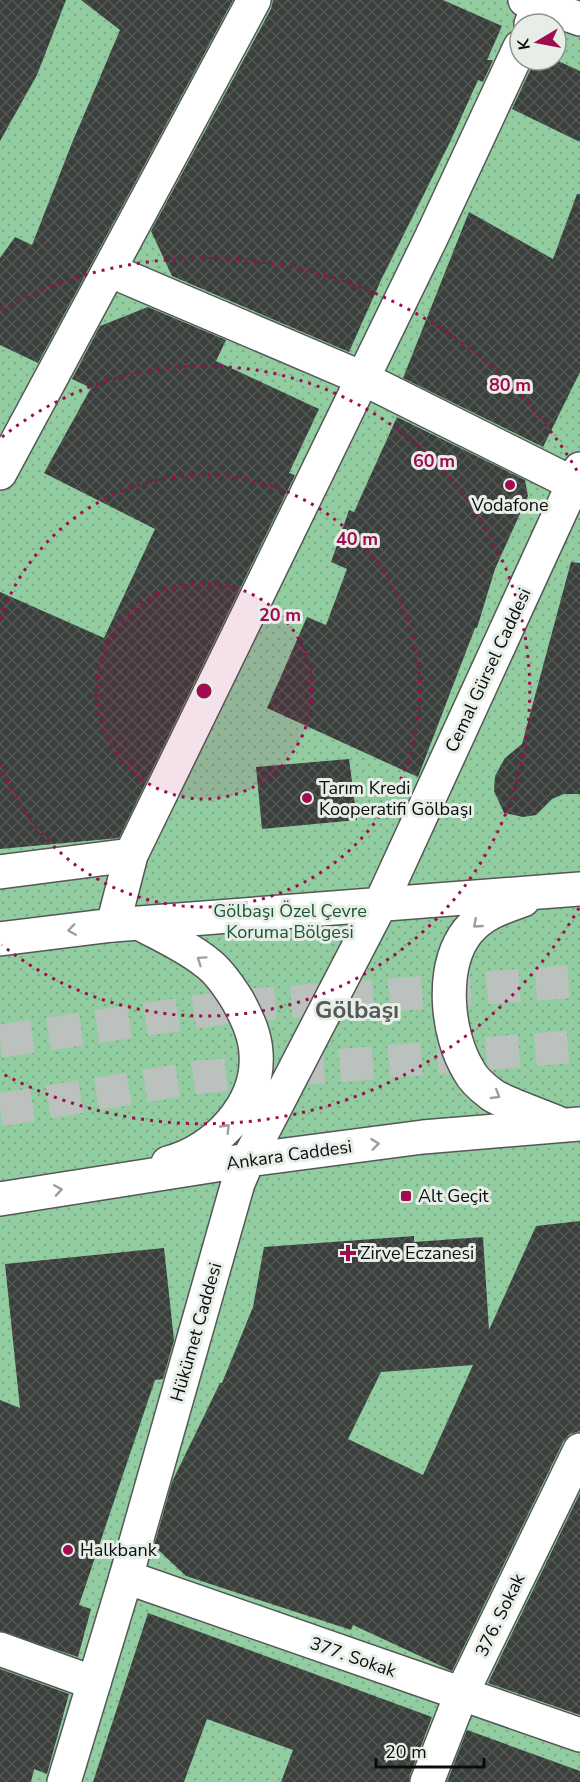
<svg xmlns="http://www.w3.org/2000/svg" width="580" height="1782" font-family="'Nunito Sans',sans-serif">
<defs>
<pattern id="green-dots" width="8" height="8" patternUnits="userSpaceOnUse" patternTransform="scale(1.5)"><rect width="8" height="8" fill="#91cda1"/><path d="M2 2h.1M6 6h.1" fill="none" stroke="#7caf89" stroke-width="1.8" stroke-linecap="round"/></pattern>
<pattern id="building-cross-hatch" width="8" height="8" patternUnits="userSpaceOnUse" patternTransform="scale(1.5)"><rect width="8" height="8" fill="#3a3f3b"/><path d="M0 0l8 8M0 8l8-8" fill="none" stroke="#535754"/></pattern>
</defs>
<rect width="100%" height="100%" fill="#dae1db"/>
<path fill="url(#green-dots)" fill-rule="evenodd" d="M0,0H580V1782H0ZM520,24H556V60H520Z"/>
<path fill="url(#building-cross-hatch)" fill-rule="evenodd" d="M0,0H66L37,75L0,141Z
M81,0H233L38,363L0,345V258L15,237L32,245L72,143L120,30Z
M273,0H443L502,26L487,60H493L483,82L478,80L451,140L382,278L349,352L172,276L151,231L271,9Z
M535,60H556L580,71V142L512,109Z
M577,194H580V372L543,447L403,378L469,212L553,259Z
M148,307L226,340L216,361L319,409L289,473L295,475L119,838L0,849V592L104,638L155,529L44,473L91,388L72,379L100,326Z
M397,417L525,480L528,496L495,569L477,628H475L418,777L267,708L307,617L326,625L347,569L331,562L349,510L354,512Z
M571,562L580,563V794H564L552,799L536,815L523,817L504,813L494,791L495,776L505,758L522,744Z
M349,759L357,820L262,829L256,767Z
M580,1221V1431L570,1434L563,1442L452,1671L353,1625L351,1630L186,1576L154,1546L172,1482L220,1383H222L253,1307L264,1247L414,1236V1242L483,1237L489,1330L536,1226ZM473,1365L423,1475L348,1439L381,1372Z
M164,1248L174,1340L163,1379L155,1380L79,1605L91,1609L78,1657L0,1631V1400L20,1408L5,1264Z
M580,1493V1715L488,1683Z
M148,1613L432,1717L410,1775L409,1782H281L293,1750L207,1719L184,1782H93Z
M0,1669L69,1694L47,1774L34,1769L31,1782H0Z
M467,1730L580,1771V1782H447Z"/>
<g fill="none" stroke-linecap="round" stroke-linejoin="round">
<path stroke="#bbc1bc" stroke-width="33" stroke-dasharray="33 16" stroke-linecap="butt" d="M0,1041L237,1006L580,981
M0,1110L199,1077L580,1046"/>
<defs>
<path id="street" d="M531,24L540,5
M109,270L362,378L574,484
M0,473L254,0
M0,872L131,855
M113,925L131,855L432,236L520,47
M126,1577L580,1735
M0,1649L94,1683
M427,1782L461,1695L580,1450"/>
<path id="secondary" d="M525,0L580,19
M523,900C503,907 483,913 468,931C440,966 446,1034 469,1071C473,1079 483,1088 491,1094C503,1103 542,1116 558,1123
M139,923C161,935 186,946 206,962C219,971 230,988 238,1001C247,1018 255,1034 256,1053C260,1105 215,1150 168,1163
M0,939L113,925L580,889
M0,1199L248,1160L423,1137L580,1124
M64,1782L126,1577L238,1183L248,1160L381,903L580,469"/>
</defs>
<use href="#street" stroke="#545955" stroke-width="36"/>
<use href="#secondary" stroke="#545955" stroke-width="36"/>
<use href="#street" stroke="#fff" stroke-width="33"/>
<use href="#secondary" stroke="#fff" stroke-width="33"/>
</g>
<defs><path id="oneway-chevron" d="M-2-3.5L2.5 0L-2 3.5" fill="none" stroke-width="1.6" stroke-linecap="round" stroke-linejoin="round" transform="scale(1.5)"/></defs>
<g stroke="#9d9e9d">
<use href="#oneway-chevron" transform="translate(477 924) rotate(139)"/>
<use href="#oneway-chevron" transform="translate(72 930) rotate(172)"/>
<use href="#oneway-chevron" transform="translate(201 960) rotate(-146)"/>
<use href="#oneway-chevron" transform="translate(496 1095) rotate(31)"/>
<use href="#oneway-chevron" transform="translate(226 1128) rotate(-46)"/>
<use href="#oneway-chevron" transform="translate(375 1144) rotate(-7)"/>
<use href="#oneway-chevron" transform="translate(58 1190) rotate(-9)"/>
</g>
<circle cx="204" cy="691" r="108" fill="#a10b50" fill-opacity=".12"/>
<g fill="none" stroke="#a10b50" stroke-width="3" stroke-dasharray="3 6">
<circle cx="204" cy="691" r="108"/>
<path d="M0 619A216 216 0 1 1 0 763"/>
<path d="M2 437A325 325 0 1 1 2 945"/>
<path d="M579 908A433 433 0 0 1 1 1073M1 309A433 433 0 0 1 579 474"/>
</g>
<g fill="#a10b50" stroke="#e7eee8" stroke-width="2">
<circle cx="510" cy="485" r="6"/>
<circle cx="307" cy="798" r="6"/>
<rect x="400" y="1190" width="12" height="12" rx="3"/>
<path d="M345 1244h6v6h6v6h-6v6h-6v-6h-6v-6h6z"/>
<circle cx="68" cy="1550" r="6"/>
</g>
<g text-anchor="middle" stroke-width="6" stroke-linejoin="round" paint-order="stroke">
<g font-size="18" fill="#0a0d0b" stroke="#e7eee8" text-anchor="start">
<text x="510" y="511" text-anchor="middle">Vodafone</text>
<text x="319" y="794">Tarım Kredi<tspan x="319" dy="21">Kooperatifi Gölbaşı</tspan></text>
<text x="418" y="1202">Alt Geçit</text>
<text x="360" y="1259">Zirve Eczanesi</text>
<text x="80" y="1556">Halkbank</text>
</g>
<g font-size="18" fill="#0a0d0b" stroke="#e7eee8">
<text transform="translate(488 670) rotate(-65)" y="6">Cemal Gürsel Caddesi</text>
<text transform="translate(289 1155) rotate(-8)" y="6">Ankara Caddesi</text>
<text transform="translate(196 1332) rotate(-74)" y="6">Hükümet Caddesi</text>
<text transform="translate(500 1615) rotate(-64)" y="6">376. Sokak</text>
<text transform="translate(353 1657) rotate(19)" y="6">377. Sokak</text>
</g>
<g font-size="18" fill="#1c5531" stroke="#e7eee8">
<text x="290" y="917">Gölbaşı Özel Çevre<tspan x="290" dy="21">Koruma Bölgesi</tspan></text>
</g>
<g font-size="24" font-weight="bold" fill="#535954" stroke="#e7eee8">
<text x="357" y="1018">Gölbaşı</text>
</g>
</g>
<circle cx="204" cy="691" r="9" fill="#a10b50" stroke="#e7eee8" stroke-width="3"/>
<g font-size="18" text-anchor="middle" font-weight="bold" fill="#a10b50" stroke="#e7eee8" stroke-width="6" stroke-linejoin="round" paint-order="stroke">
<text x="510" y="391">80 m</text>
<text x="434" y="467">60 m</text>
<text x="357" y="545">40 m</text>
<text x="280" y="621">20 m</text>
</g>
<g transform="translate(538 42) rotate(260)"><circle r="28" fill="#e7eee8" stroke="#8f9490" stroke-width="1.5"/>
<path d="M0-4.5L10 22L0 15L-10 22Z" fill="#a10b50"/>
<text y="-9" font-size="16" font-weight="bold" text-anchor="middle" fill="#0a0d0b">K</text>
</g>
<path d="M376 1758v9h108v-9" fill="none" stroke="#0a0d0b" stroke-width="3"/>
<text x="385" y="1758" font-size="18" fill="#0a0d0b" stroke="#e7eee8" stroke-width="4.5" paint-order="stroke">20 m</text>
</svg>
